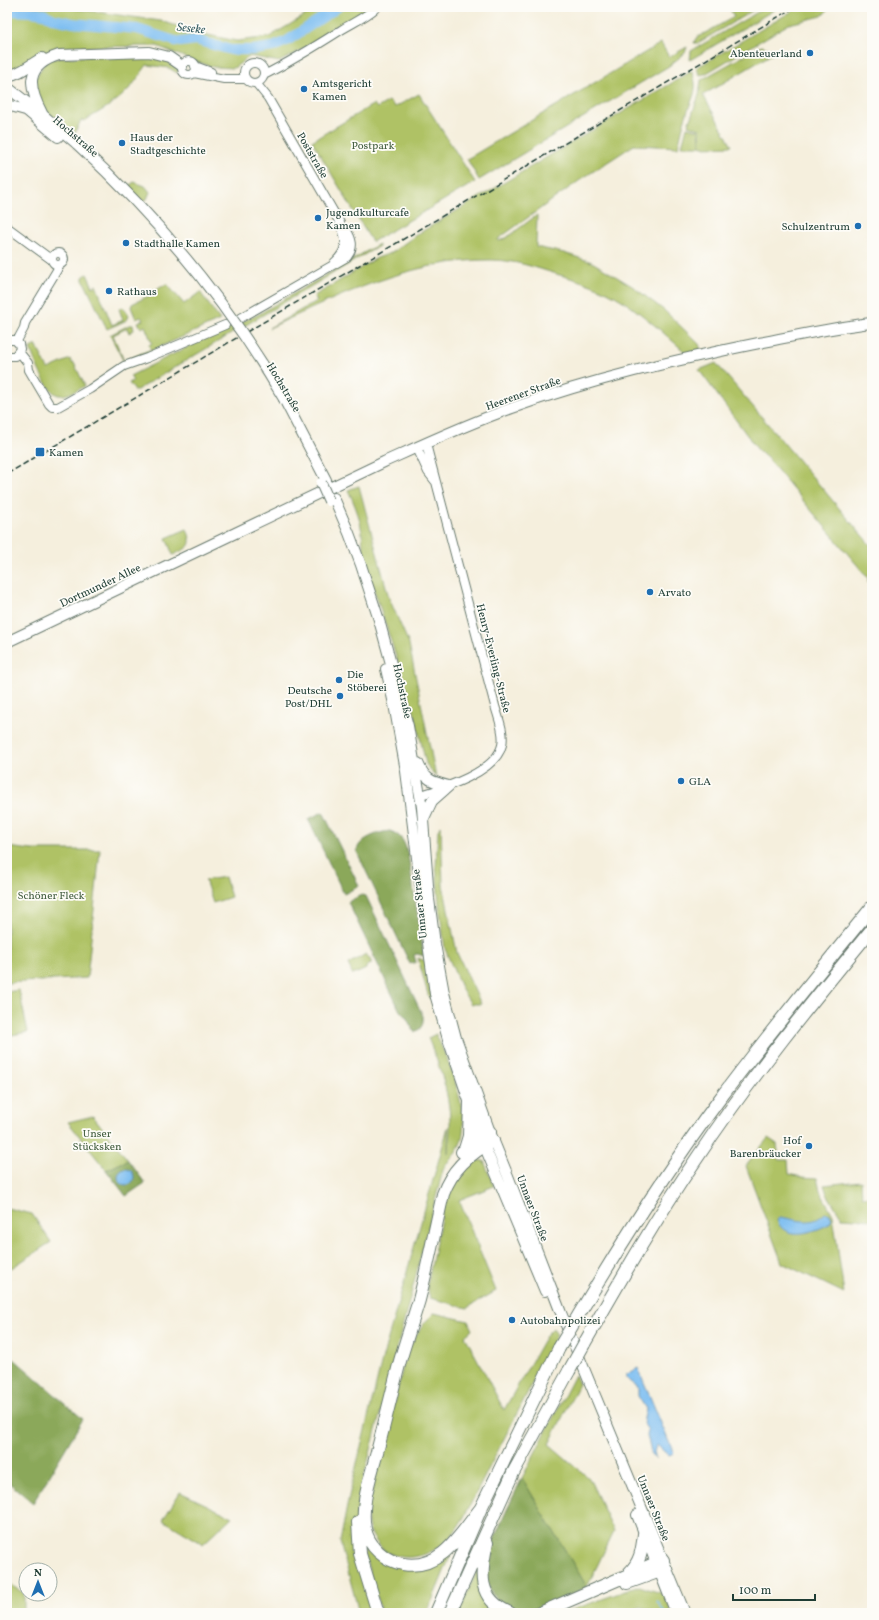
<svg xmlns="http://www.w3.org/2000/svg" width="879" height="1620" font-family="Vollkorn,serif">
<rect width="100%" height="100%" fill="#fdfcf7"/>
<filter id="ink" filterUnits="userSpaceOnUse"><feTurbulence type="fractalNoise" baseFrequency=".025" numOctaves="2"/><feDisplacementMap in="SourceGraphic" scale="8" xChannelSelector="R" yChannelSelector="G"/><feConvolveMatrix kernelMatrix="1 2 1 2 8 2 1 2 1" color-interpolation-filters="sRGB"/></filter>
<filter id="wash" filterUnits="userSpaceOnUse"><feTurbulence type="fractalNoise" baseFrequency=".012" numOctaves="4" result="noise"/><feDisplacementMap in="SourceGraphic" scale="16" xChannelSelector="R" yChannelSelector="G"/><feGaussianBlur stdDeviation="0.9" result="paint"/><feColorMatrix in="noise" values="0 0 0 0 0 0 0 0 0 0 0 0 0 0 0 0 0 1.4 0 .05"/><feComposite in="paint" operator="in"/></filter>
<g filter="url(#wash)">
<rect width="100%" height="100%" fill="#f5efdd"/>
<path fill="#afc265" stroke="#67804c" d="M7,7H62L161,21L203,34L237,41L269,37L319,7H369L298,52L279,62L250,56L234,68L213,67L195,61L201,64L157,46L84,47L62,48L50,51L11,70L7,69Z
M729,7H759L698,43H694L696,38L734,17Z
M766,7H779L690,60L691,51Z
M799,7H831L822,16L789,24L705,74L700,75L696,68Z
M661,43L669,57L687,47L685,53L669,66L479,180L467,159Z
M761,46L777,51L703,95L732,146L701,147L700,129L688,125L699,95L701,80Z
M149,52L182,66L177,73L169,68L147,65C141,73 135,83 128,90C116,103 99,112 84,121L81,120L75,133L69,137L43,115L32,84L47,59Z
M692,71C699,90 693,96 687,113C683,124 681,135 678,147L634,145L583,178L498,239L499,241L506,238L537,215L536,247L564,253L592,262L632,286L665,311L699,344L701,350L686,353C666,335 646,317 623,301C603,288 579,280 556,274C535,267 513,260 491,260C412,259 339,296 269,328L317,301L314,296L377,258L391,253L416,235Z
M419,94L475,182L372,242L312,141L374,104L377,108L389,101L395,107Z
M687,127L699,130L700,146H682Z
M134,182L145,186L150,192L147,199L142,202L128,190L130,185Z
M379,244V246L135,391L129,383L133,381L130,376L197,342L257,315Z
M87,274L93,287L96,285L112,325L123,320L119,309L123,307L129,316L127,320L107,329L83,280V277Z
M167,284L184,304L200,292L220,320L151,351L149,345L152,343L145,326L141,328L138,322L143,320L141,317L136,319L131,307L132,304L150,295L149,293Z
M129,325H133L134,330L129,333L127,328L113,335L124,361L149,350L150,352L124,362L110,335Z
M36,345L48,369L70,359L72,363H74L85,386C77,390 68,396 59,395C47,394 34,359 30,348Z
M716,363L872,547V587L868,582V578L768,459L758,450L699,370Z
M359,486L389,598L409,644L436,777L426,764L414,711L363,556C363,528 360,515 348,490Z
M187,529C194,547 189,547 173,555L166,538Z
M441,826L443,885L457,953L481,1004H471L462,990L445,949L439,905L436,867L438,830Z
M7,847L33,850H100L87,978L7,983Z
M225,877L231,897L213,903L205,880Z
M366,954L371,961V964L366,967V969L353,975L348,964Z
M418,958L426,961L432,997L429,998Z
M19,990L28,1032L7,1036V992Z
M436,1034C448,1060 471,1114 461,1142C457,1153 448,1160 443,1170L358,1500L354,1537L374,1613H359L340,1542L349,1496L382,1360L448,1127V1153C448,1145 450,1136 450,1128C451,1097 440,1067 428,1038Z
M93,1116L128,1160L106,1170L68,1122Z
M768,1138L777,1144L779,1160H788L789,1174L802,1177L817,1178L820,1191L833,1215L844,1293L782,1263L746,1166Z
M473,1160L484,1161L494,1186L459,1200L496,1291L467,1308L430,1298L427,1286L444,1204L452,1186Z
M861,1181L862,1197L872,1196V1220L842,1218L827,1194L824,1185Z
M7,1208L32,1214L51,1242L7,1271Z
M434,1313L468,1321L472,1330L465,1336L504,1410L547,1334L553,1328L557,1335L464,1517C459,1525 453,1536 446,1542C421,1563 385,1565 370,1531C367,1525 368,1516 367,1510L407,1351L424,1323Z
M575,1375L579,1384L549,1444L589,1478L614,1531L587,1587L522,1478Z
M180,1492L232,1517L203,1544L163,1520Z
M364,1538L409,1567L452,1552L427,1613H381L365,1556Z
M477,1570L501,1613H459Z
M7,1583L24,1593V1613H7Z
M639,1586L664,1594L672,1613H654L653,1611L641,1607L625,1613H563Z"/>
<path fill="#8ba85a" stroke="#557247" d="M323,812L359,886L344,894L308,819Z
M390,831C402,835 405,843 408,855L424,956L417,954L414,955L416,962L410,964L357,852C357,839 379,832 390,831Z
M361,895L366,896L423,1016C424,1024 422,1029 414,1032L405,1015L400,1011L348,902Z
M128,1160L145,1183L126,1196L106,1170Z
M14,1359L83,1419L33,1503L7,1481V1367Z
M522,1478L587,1587C560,1601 525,1620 498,1600C491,1594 486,1584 485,1574C484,1553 512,1500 522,1478Z"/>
<path fill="#7cbdf1" stroke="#4e7d92" d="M118 1177a8 8 0 1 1 16 0a8 8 0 1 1-16 0Z
M825,1213L830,1214L832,1219L829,1224C815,1232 784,1242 777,1220L780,1217C796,1219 812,1227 825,1213Z
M638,1368L674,1454L669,1456L657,1445L654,1451L656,1460L651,1454L650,1447L647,1436L648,1430L643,1423L646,1409L638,1396V1387L626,1378V1375Z"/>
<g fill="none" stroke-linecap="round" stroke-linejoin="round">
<path stroke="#7cbdf1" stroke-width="1.5" d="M657,1601L665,1613"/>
<path stroke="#7cbdf1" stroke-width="10" d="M7,11L32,12L44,14L54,19L73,23L137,29L175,41L181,42L196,40L231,50H253L273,47L287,41L338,7"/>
</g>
</g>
<g filter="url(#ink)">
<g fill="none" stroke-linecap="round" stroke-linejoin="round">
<defs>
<path id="minor" d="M182 68a7 7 0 1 1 14 0a7 7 0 1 1-14 0Z
M244 73a10 10 0 1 1 20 0a10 10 0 1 1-20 0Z
M195,66L211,72
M194,73L224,79H246
M264,75C290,62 316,46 341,30C354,22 366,17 377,7
M256,83L268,98L340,223C347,241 349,249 334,263
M7,227L52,260
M52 259a6 6 0 1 1 12 0a6 6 0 1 1-12 0Z
M239,319L347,257C355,247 352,239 346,229
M7,340H15L19,344L20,349L15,356H7
M17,341L24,328L25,323L57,270L58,265
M19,352L28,363L29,370L49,404L52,407H58L90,389L124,366L147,358L225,325
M417,448L428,472L435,481
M421,795C444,788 496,772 502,745C505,733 498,717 495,706L426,444"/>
<path id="major" d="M7,76C21,74 30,64 42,58
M7,87L43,115L77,144
M7,105L29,111
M26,110L58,137
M43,115C28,87 24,66 59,55L149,52L169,57L182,66
M284,399L326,480
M334,498L349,533L361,565L379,620L408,726L422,807L429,899L435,944L444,993L456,1038L490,1132L508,1176L561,1313L685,1613
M7,642L384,462C426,443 469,423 512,408C593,379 675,360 759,343C796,336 834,327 872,323
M386,669L394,704L406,771L425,921L435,994L448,1039L484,1145L545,1291
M418,763C425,780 432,782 449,786
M424,818L432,801L449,786
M637,1515L676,1613"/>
<path id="highway" d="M465,1149L469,1136L470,1102
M462,1152L481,1136L490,1132
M575,1321C620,1245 667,1170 719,1100C768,1034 820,971 872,907
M584,1344C620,1281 656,1218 697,1158C750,1078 811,1003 872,929
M481,1508C461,1533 441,1571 403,1564C385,1561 369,1547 365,1529C360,1504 371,1476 377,1452C385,1422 392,1391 400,1361C406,1340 413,1320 419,1300C428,1265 435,1229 443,1194C452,1169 470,1153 493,1141
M358,1522L360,1554L378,1613
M487,1543C480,1573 477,1599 510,1613
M629,1573C641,1561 642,1550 644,1534
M627,1583L666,1569
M436,1613L481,1508L559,1348
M450,1613L513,1473L569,1371
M540,1613L663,1560"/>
</defs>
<use href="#minor" stroke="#6a7b6f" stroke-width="10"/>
<use href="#major" stroke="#6a7b6f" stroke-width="12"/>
<use href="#highway" stroke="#6a7b6f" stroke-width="14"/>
<use href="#minor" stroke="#fff" stroke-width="8"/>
<use href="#major" stroke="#fff" stroke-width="10"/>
<use href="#highway" stroke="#fff" stroke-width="12"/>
<path stroke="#1f3d34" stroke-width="1.5" stroke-dasharray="6 3" stroke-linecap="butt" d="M7,474L795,7"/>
<defs>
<path id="major-bridge" d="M77,144C159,219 228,303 284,399
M321,483L329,501"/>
<path id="highway-bridge" d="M559,1348L575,1321
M569,1371L584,1344"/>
</defs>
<use href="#major-bridge" stroke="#6a7b6f" stroke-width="12" stroke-linecap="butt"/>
<use href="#highway-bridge" stroke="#6a7b6f" stroke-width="14" stroke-linecap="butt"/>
<use href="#major-bridge" stroke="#fff" stroke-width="10"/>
<use href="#highway-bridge" stroke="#fff" stroke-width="12"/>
</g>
</g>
<g fill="#1f6fb2" stroke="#fdfcf7" stroke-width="1.5">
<circle cx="810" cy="53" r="4"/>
<circle cx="304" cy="89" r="4"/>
<circle cx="122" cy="143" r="4"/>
<circle cx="318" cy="218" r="4"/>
<circle cx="858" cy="226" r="4"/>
<circle cx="126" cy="243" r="4"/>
<circle cx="109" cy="291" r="4"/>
<rect x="35" y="447" width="10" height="10" rx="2"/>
<circle cx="650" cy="592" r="4"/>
<circle cx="339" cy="680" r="4"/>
<circle cx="340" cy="696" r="4"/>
<circle cx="681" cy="781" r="4"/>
<circle cx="809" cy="1146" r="4"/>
<circle cx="512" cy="1320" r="4"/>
</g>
<g text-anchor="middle" stroke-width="3.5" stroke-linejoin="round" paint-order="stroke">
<g font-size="11" fill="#1f3d34" stroke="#fdfcf7" text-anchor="start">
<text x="802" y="57" text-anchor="end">Abenteuerland</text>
<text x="312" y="87">Amtsgericht<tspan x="312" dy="13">Kamen</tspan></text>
<text x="130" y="141">Haus der<tspan x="130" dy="13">Stadtgeschichte</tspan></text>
<text x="326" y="216">Jugendkulturcafe<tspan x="326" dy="13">Kamen</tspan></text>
<text x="850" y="230" text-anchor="end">Schulzentrum</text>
<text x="134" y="247">Stadthalle Kamen</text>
<text x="117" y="295">Rathaus</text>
<text x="49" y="456">Kamen</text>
<text x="658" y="596">Arvato</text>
<text x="347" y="678">Die<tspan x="347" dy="13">Stöberei</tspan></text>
<text x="332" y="694" text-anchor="end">Deutsche<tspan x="332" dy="13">Post/DHL</tspan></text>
<text x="689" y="785">GLA</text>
<text x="801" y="1144" text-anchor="end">Hof<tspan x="801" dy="13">Barenbräucker</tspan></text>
<text x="520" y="1324">Autobahnpolizei</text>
</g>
<g font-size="11" fill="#1f3d34" stroke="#fdfcf7">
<text transform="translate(76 136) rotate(41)" y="4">Hochstraße</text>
<text transform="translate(313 155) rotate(60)" y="4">Poststraße</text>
<text transform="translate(284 387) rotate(59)" y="4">Hochstraße</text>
<text transform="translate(523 393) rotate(-20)" y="4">Heerener Straße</text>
<text transform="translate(100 585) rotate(-25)" y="4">Dortmunder Allee</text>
<text transform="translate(494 658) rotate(76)" y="4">Henry-Everling-Straße</text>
<text transform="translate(403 691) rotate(78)" y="4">Hochstraße</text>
<text transform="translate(419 904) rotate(-96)" y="4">Unnaer Straße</text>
<text transform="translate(533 1208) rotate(69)" y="4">Unnaer Straße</text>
<text transform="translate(654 1508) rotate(68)" y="4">Unnaer Straße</text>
</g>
<g font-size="11" fill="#435e40" stroke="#fdfcf7">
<text x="373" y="149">Postpark</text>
<text x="51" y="899">Schöner Fleck</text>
<text x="97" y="1137">Unser<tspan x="97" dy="13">Stücksken</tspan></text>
</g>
<g font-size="12" font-style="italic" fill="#365d63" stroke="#fdfcf7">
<text transform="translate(191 28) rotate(6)" y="4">Seseke</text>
</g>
</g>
<rect width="879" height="1620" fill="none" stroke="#fdfcf7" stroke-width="24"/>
<g transform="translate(38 1582)"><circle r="19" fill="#fdfcf7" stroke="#a4b0a9"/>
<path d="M0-3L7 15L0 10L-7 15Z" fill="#1f6fb2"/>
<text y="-6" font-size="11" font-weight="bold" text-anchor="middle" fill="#1f3d34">N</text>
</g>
<path d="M733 1594v6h82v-6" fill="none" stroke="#1f3d34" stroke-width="2"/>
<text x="739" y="1594" font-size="12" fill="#1f3d34" stroke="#fdfcf7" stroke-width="3" paint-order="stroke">100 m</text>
</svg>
